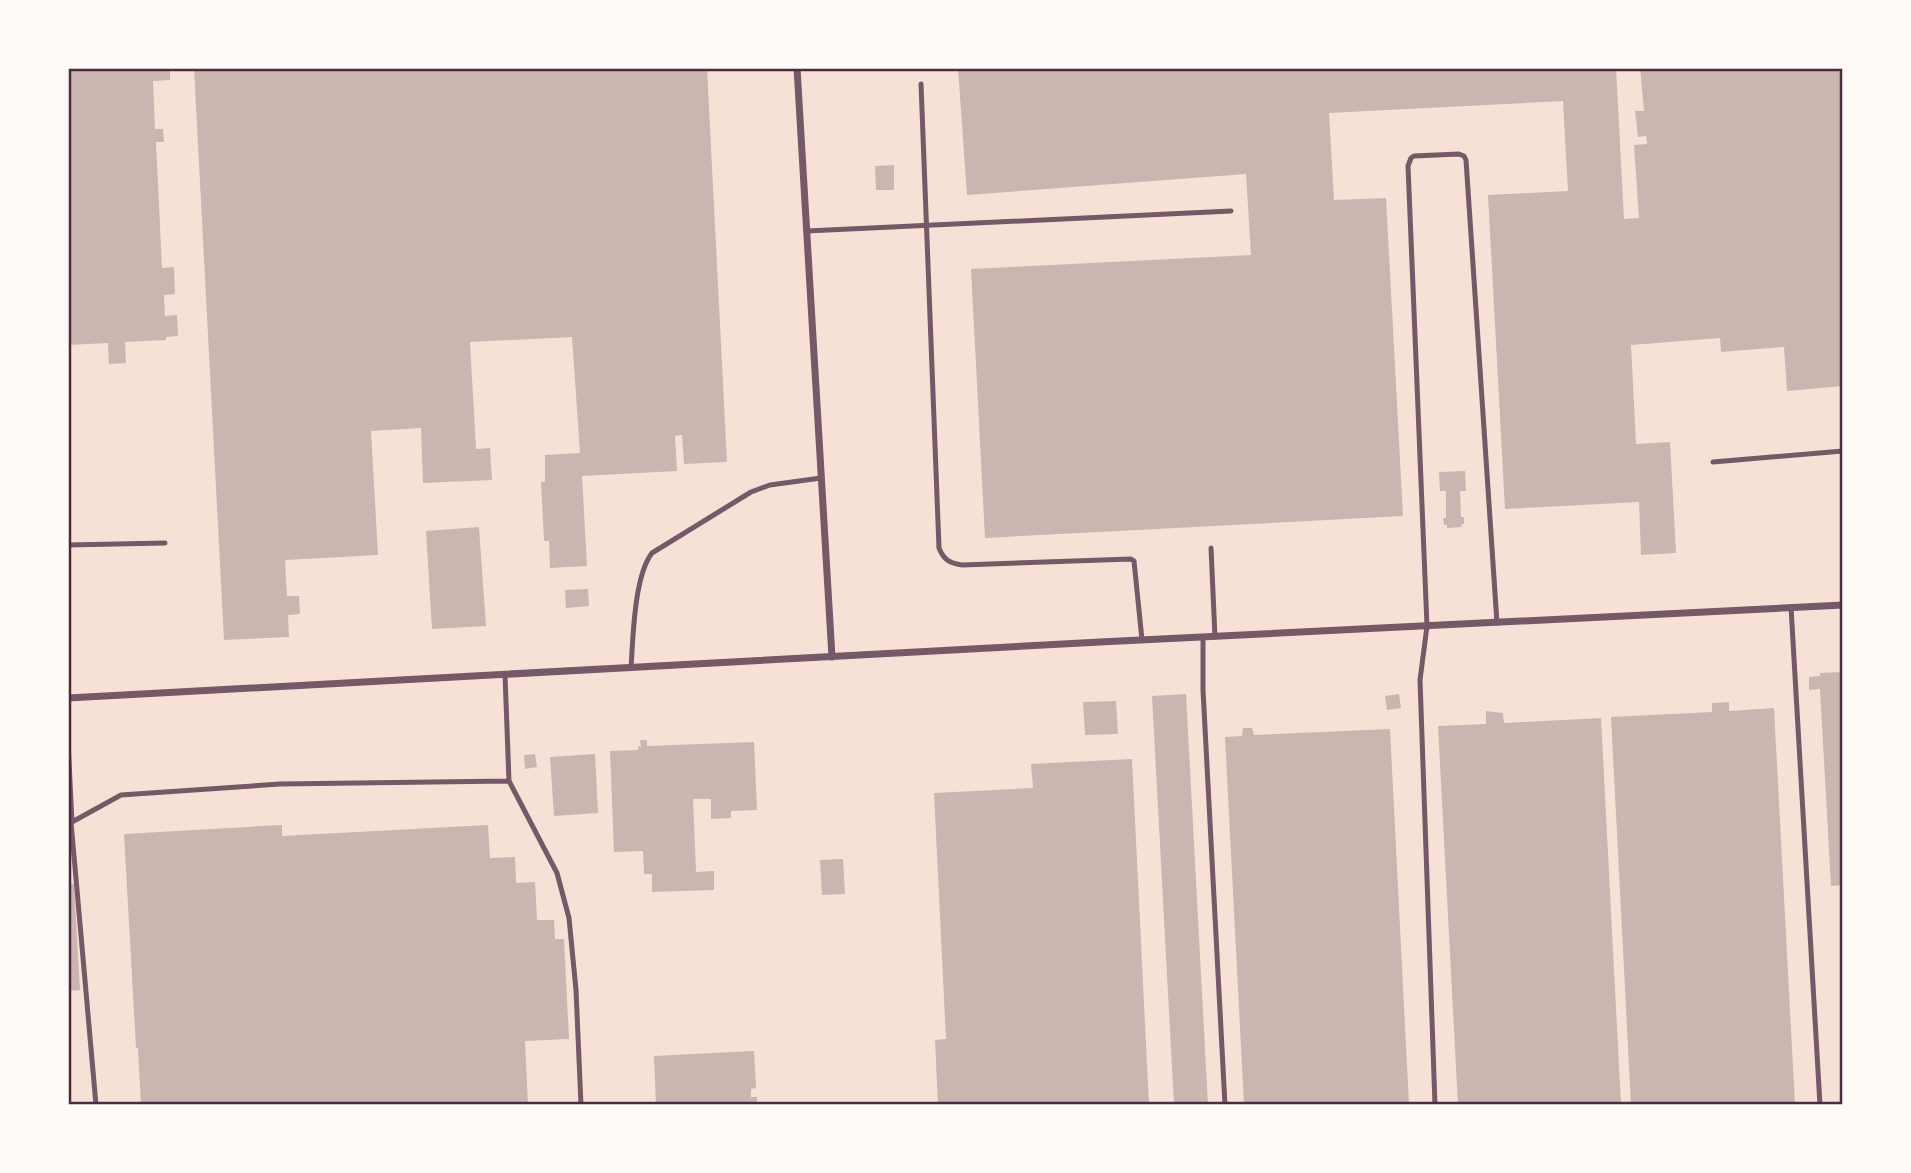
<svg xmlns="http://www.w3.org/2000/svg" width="1911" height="1173" font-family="'Open Sans',sans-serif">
<rect width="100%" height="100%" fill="#f7e1d7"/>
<path fill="#ccb4b1" d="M68,68H170V80L153,81L155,129H163L164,142H156L162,268L174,267L175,294L164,295L165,316L177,315L178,336L166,337V340L125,342L126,363L109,364L108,343L68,345Z
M194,68H707L727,462L684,464L682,435L675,436L677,471L582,476L587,566L550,568L549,541H544L541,482H545V455L580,453L572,337L470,342L476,449L490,448L492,480L423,483L421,428L371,431L378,555L285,560L287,596H299L300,614L288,615L289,637L224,640Z
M958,68H1616L1624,219L1639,218L1634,145L1647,144L1646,136L1638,137L1635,111H1644L1640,68H1843V386L1787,391L1784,347L1721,352L1720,338L1631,345L1636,444L1670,442L1676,553L1641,555L1639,502L1505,509L1488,195L1568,191L1563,101L1329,113L1334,200L1386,198L1403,516L985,538L971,269L1251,255L1246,174L967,195Z
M894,165V190H876L875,166Z
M1465,471L1466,491H1460L1461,517H1464V524H1461L1462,527L1447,528V525H1444L1443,518H1446V491H1440L1439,472Z
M479,527L486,626L432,629L426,531Z
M588,589L589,606L566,608L565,590Z
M1843,672V885L1831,886L1820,689L1809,690V677L1820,676V673Z
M1186,694L1208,1105H1174L1152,696Z
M1399,694L1401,708L1387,710L1385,696Z
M1116,701L1118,734L1085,735L1083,702Z
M1729,702V711L1774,708L1795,1105H1631L1611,717L1712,712V703Z
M1486,711L1503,713L1504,723L1601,718L1621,1105H1458L1438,726L1486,724Z
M1243,728H1252L1254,735L1390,729L1409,1105H1244L1225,737L1242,736Z
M640,740H647V746L754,742L757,810L731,811V818L711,819V799H693L696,872L714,871V890L652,892V874H644L643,851L614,852L610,751L638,750V746L641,747Z
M535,754L537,767L525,769L524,755Z
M595,754L598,813L554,816L550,757Z
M1132,759L1149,1105H938L935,1040L946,1039L934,793L1033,788L1031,764Z
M282,825V836L488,825L490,858L515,857L516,883L535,882L537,920H554L555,939H564L569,1039L525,1041L528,1105H141L138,1048H136L124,834Z
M843,859L845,894L822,895L820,860Z
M68,884H74L80,990L68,991Z
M754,1051L756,1088L751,1089V1097H757V1105H656L654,1056Z"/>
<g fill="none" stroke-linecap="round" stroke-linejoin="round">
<path stroke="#755966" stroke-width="5" d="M921,84L939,548C944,560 949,563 962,565L1131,559L1134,561L1142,640
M807,231L1231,211
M1713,462L1843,451
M68,545L165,543
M1211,548L1215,637
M1791,607L1820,1105
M1203,638V690L1225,1105
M631,668C633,639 634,576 652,553L751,492L770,485L821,478
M505,675L509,781
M68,741L72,822L121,795L280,784L509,781L557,873L569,918L576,990L581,1105
M71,822L96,1105
M1435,1105L1420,680L1427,626L1408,166L1411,158L1414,156L1459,154L1464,156L1466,160L1497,623"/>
<path stroke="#755966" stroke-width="7" d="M797,68L832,657
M68,698L1100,642L1843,605"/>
</g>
<rect width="1911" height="1173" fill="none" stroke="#fffaf5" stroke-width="140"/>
<rect x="70" y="70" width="1771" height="1033" fill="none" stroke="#4a2c40" stroke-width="2.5"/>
</svg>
